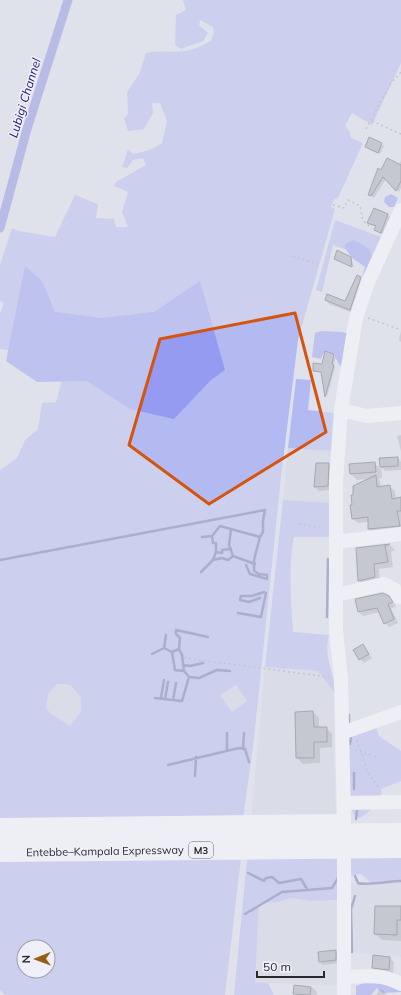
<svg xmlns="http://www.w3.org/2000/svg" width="401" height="995" font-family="Mulish,sans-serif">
<rect width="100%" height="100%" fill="#e0e2eb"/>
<path fill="#d3d5e5" d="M288,448L332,451V503L283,500Z
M265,667L318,671L336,695L334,758L336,815L251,819Z
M57,684L70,685L81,697V712L70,726L50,713L46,707L48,694Z
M235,685L247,701L232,712L220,695Z
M401,881V957L352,952L348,884Z
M291,898L312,901L340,900L338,986L255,982L259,903L279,902Z"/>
<path fill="#b3baf2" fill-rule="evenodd" d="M183,0H401V63L372,125L352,113L345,126L350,132L351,138L363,143L338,198L334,199L331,207L335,209L298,340L281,477L254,739L243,819L0,821V470L17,458L25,440L38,429L42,403L56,402L68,358L0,349V314L4,303L0,301V265L12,228L19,231L55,237L75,195L98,204L96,218L114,219L116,227H128L122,212L128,192L114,186L116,182L146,165L143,158L133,160L127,168L122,167L128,149L133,154L150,150L162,143L167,121L160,103H152L153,113L144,129L128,131L124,119L128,114L127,92L139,74L146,53C159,50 171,53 184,51C194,50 203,45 211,41L214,33L213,27L200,20L199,25L208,33L203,41L181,49L175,45L176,15L186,10ZM57,684L70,685L81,697V712L70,726L50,713L46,707L48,694ZM236,685L247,701L232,712L220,695Z
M335,220L384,238L374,259L333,245L322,292L316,290Z
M296,379L311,380L308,410L335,413L332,451L288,448Z
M283,500L332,503V537H294C288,568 291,601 293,632L329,635C323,656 334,672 336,695L318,671L265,667Z
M376,727L379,736L401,751V781L381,789C384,801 369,812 360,818L354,816L352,810L345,738Z
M401,856V881L370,882L361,874L350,875L351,857Z
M241,858L225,995H5L0,990V859ZM24,947H48V971H24Z
M339,858L340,900L312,901L291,898L279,902L259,903L255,982L268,983L274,995H234L247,859Z"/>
<path fill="#949bf1" d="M391,194L398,198L394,207H389L384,202L385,197Z
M353,240C370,248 371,248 373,266L362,278L365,267L351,257L345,248V244Z
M25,266L42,281L55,312L102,318L154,312L200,281L225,370L211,380L174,419L130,409L87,381L37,382L6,361Z
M321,331L343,332L349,335L346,359L340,366L333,353L324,352L321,359L312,357L315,333Z
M369,981L401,987V992L383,993L377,988L371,995H356V986Z"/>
<path fill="#0003" d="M370,139L384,146L380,154L368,148Z
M401,160V188L399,192L386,179L374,198L372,197L369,194L382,171L399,165Z
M388,215L391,218L384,235L379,233L376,230V228L369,222Z
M351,258L354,267L335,259Z
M361,278L364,281L353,313L329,304L326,300L346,302Z
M401,331V342L399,340Z
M326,353L336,357L333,366L335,367L327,397L322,373L314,371L323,365Z
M401,435V451L397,436Z
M398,458L401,462V470L385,471L381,467L380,459Z
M374,463L381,469V467L382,478L378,479L380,481L381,488L390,487L395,491L396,499L401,498V530L374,534L369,529V522L358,523L353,519V505L369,479L357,480L351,474Z
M328,464L332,468L331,490L319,491L315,487Z
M390,545L395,550L391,552L393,567L379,569L380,583L365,586L359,581L358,549Z
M357,600L393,602L396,607L391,608L398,623L389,627L385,623L380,612L363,616L359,612Z
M363,646L372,658L364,663L360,659Z
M313,712L319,718V728H326L332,734V747L320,748V763L303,764L297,758Z
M401,907V941L382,940L375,934Z
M335,951L338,955V963L323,965L320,962Z
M390,958L394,962L393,974L377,972L373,967Z
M295,986L313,988L317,992V995H296Z
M379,989L383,990L387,995H377Z"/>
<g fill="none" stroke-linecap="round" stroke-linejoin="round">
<path stroke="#6a6fab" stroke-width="2.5" d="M231,529L229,545L233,556L255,564
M212,536L213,543H216V552L213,560
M202,537L212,536L220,526L260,537
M216,552L222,553V550L231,549
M0,560L265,510L263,521V532L260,537L254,560V571L259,574L267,575V579L250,574L246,565
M201,572L213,560L222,558L228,560L233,556
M238,613L261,617L266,593L264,592L252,596H241L240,600L249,602L260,598
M327,617L328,559
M164,648L166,635
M179,649L180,638L176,634V630L208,637
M172,652L179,649L182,655L184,671
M152,654L164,648L172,652L175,670L184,671L189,677L199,678L217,670L230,671
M183,665L190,666L203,663
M155,698L182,701L189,677
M161,698L164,680
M165,699L168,682
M173,700L176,683
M349,715V726
M350,744L351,736
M243,749L244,733
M227,750V733
M168,765L239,748L245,749L249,762
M354,773V789
M195,776L196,757
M356,819L357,811
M248,873L264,881L266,878L272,877L279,883L301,879L307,889
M355,876L358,883C366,886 390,881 401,881
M245,914L282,892L332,888L338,878
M352,952L351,909L355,896"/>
<path stroke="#868de1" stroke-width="9" d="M0,228L27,129L68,0"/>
</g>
<path fill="#a7a8b1" stroke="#606269" d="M369,137L382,143L378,153L365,147Z
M387,158L401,165V181L396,191L383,177L371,196L368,195L378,168L381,170Z
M374,208L388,214L381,233L374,230L376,226L367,223Z
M337,250L351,257L352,267L334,259Z
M357,275L361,277L350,310L325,300L327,294L345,301Z
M325,351L334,354L332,364L334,365L325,397L321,372L313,371V363L322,364Z
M398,457V466L380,467L379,458Z
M375,462L376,472L350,474L349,464Z
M316,463H329L328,486L314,487Z
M376,475L377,487L390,485L392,499L401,497V511H397L400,526L368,529V517L352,519L350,505H352L351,495H353V486Z
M390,544L385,546L388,562L374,564L375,577L358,581L356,548Z
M383,593L389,596L393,602L388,604L394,619L384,624L377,608L358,612L355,599Z
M363,644L369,654L359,660L353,650Z
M313,711L314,727H327V742H314V758H296L295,712Z
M375,906H401V920H397V935L374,934Z
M336,950V960L319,962L318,952Z
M373,955L390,957L389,970L372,968Z
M294,985L311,987L310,995L293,994Z"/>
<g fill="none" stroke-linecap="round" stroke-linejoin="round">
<path stroke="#a0a1a8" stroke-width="1.5" stroke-dasharray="2 3" stroke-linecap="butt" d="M372,121L401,134
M366,129L391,83L401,72
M333,205L344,208L348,200L360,206L363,221L372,228
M293,256L318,264
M368,318L401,330
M299,524L324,528
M184,658L329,677
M357,740L368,773L379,788
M355,750L377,757"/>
<path stroke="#fff" stroke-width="14" d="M341,410L367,416L401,413
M336,542L401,534
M336,595L384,584L395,590L399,597L401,596
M342,733L401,712
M344,803L401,802
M0,825L344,821
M345,977C365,976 383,974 401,984
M344,995V821L341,678L336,631V480L341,410L356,318L368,282L401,210"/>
<path stroke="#fff" stroke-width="20" d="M0,836L401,833
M0,852L401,848"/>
</g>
<path d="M0 0H401V995H0ZM295,313L326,432L209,504L129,445L160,339Z" fill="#e0e2eb" fill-opacity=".55" fill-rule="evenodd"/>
<path fill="none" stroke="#d5540f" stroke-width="3" stroke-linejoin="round" d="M295,313L326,432L209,504L129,445L160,339Z"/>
<g text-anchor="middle" stroke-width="3" stroke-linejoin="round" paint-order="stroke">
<rect fill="#eeeff8" stroke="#646469" stroke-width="1" x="189" y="842" width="24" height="16" rx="3"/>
<g font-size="10" font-weight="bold" fill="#29292c">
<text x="201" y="854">M3</text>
</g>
<g font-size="11" fill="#29292c" stroke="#eeeff8">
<text transform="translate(105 851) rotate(-1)" y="4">Entebbe–Kampala Expressway</text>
</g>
<g font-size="12" font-style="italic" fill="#251578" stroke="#eeeff8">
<text transform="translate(25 98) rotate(-73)" y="4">Lubigi Channel</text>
</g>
</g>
<g transform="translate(36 959) rotate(269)"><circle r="19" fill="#eeeff8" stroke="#9fa0a6"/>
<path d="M0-3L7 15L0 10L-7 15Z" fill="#945f14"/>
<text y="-6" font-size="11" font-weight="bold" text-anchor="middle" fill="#29292c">N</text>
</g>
<path d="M257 971v6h67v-6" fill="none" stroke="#29292c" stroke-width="2"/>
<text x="263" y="971" font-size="12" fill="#29292c" stroke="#eeeff8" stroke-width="3" paint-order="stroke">50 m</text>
</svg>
